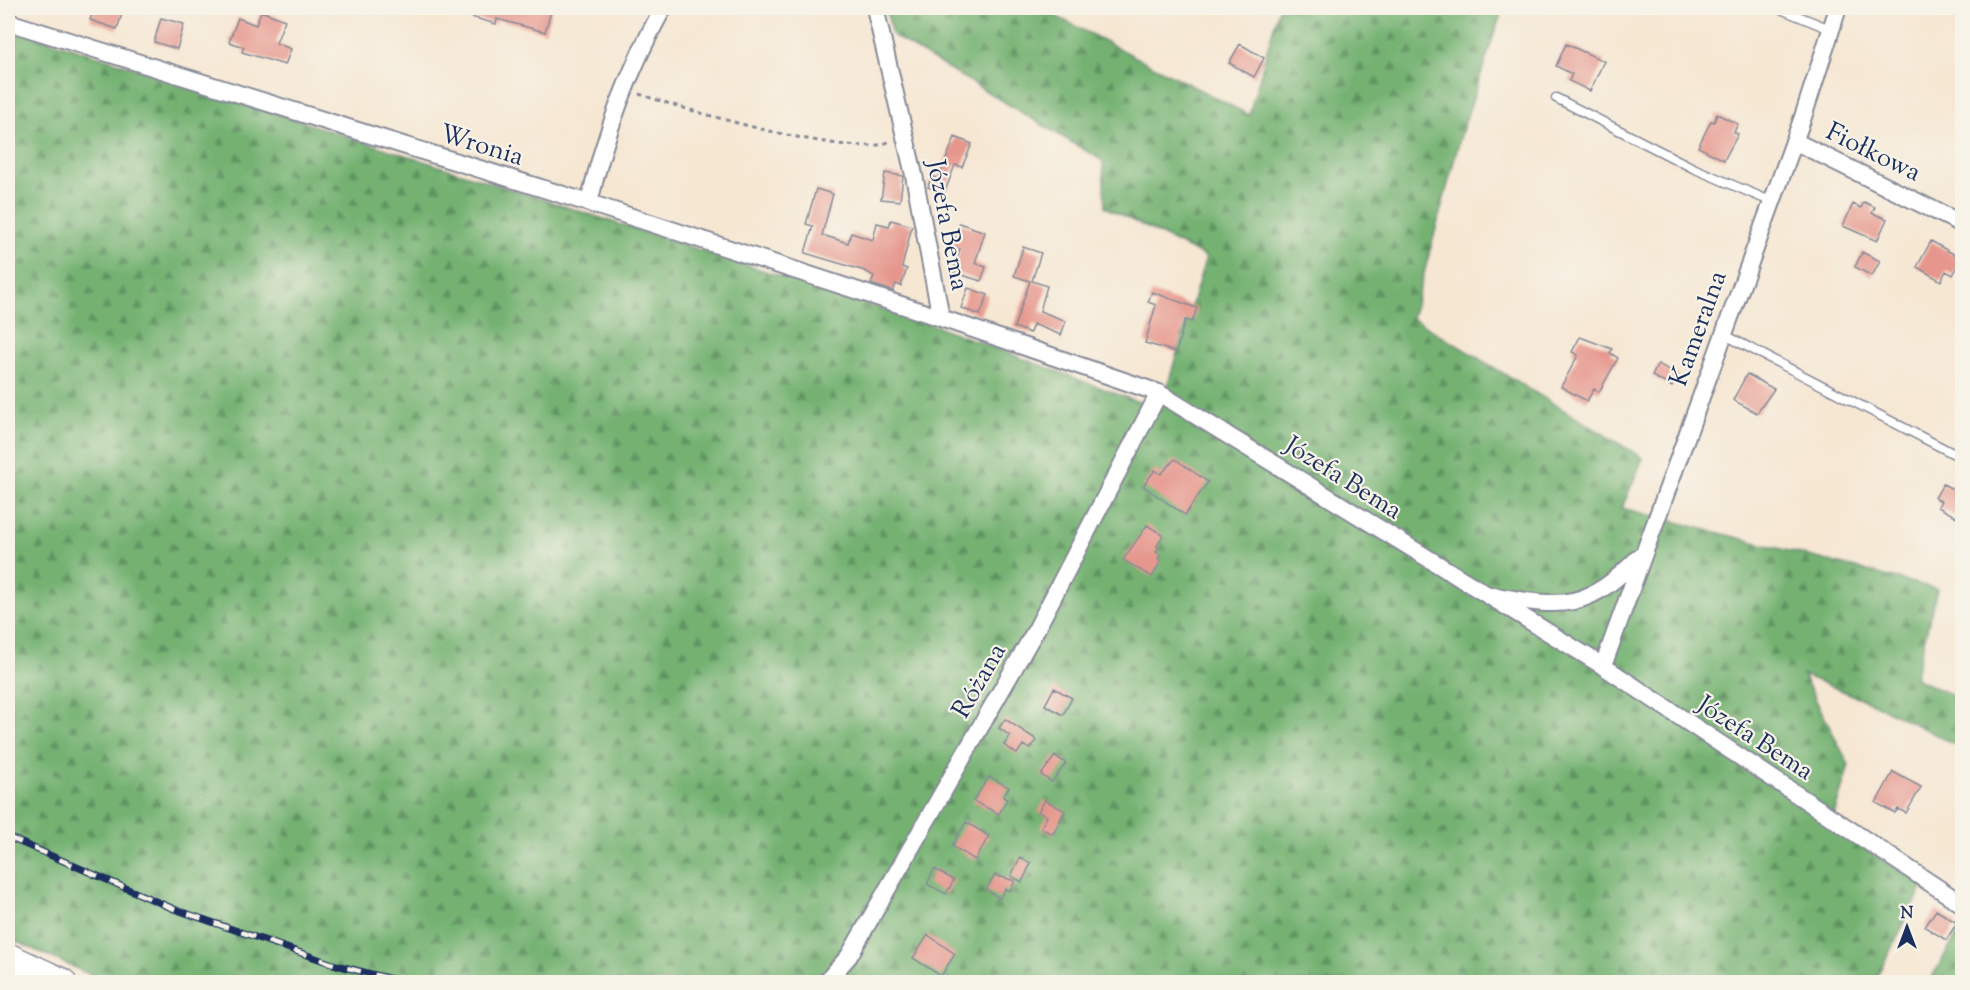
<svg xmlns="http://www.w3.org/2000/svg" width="1970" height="990" font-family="'Sorts Mill Goudy',serif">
<defs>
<pattern id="forest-firs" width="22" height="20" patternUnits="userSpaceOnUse" patternTransform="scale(1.5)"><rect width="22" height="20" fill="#74b272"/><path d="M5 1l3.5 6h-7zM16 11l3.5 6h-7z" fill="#5e9161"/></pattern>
</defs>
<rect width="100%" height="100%" fill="#f7f3e8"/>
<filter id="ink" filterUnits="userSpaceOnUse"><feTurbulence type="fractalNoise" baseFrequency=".0167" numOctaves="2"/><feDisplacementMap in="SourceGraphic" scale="12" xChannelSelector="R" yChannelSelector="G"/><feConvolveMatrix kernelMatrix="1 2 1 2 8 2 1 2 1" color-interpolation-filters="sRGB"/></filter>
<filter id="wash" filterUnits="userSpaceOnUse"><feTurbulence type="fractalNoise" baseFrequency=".008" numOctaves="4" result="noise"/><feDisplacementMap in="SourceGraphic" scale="24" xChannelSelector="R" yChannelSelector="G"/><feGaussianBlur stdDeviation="1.35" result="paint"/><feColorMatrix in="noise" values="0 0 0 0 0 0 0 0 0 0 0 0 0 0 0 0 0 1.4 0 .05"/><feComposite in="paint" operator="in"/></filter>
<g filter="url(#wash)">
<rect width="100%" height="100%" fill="#f6e7d3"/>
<path fill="url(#forest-firs)" stroke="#487068" stroke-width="1.5" d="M886,8H1040L1249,115L1279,8H1503L1462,131L1412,318L1643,458L1622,508L1937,589L1915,678L1962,700V748L1875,704L1803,675L1849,765L1830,828L1924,885L1874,982H107L8,938V27L939,327L1160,410L1206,257L1105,207L1103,161L892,35Z
M1962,926V982H1929Z"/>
<g id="blocks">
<path fill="#e6968c" d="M94,8H124L117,29L90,20Z
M450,8H552L545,32L497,19L496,24L450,11Z
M261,11L285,20L276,43L291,49L285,65L242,52L244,47L229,42L238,18L256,25Z
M161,18L184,24L177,49L154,42Z
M1240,44L1264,58L1254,77L1229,63Z
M1566,44L1604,61L1590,91L1569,81L1572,74L1556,66Z
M1717,114L1738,124L1734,132L1738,134L1724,160L1698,147L1711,121L1714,122Z
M955,137L972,144L962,167L955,165L944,194L928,187L932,176L938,179Z
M885,173L903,176L900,201L881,199Z
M816,189L833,194L822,235L848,243L851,233L873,240L877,223L889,226L891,220L912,226L902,267L907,269L901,286L896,284L893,291L871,284L874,276L865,271L805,253L813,226L806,224Z
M1864,202L1875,207L1872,213L1887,219L1877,241L1843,226L1853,204L1861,208Z
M959,223L985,232L975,263L986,267L981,281L953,272L960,249L952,247Z
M1931,241L1962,259L1953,275L1946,271L1941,281L1917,267Z
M1023,247L1041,253L1032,281L1047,286L1040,311L1066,321L1061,335L1033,324L1030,333L1014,327L1030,281L1014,276Z
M1862,252L1880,261L1872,276L1855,267Z
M968,288L988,295L980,315L961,308Z
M1152,292L1197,308L1192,322L1185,320L1176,352L1145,343L1156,305L1148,302Z
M1580,337L1612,349L1610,353L1618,358L1599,392L1594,389L1587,401L1561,387L1578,355L1572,352Z
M1658,364L1678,375L1672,387L1652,376Z
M1747,374L1774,389L1757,413L1733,400Z
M1175,459L1208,482L1185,515L1143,486L1155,470L1161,474Z
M1943,484L1962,494V520L1938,507L1941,501L1935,498Z
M1147,525L1163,535L1157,546L1159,547L1156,552L1161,555L1158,559L1161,561L1152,577L1123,560Z
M1054,688L1072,698L1063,715L1045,705Z
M1005,719L1037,740L1030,749L1023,745L1017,754L1004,745L1010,736L999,728Z
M1055,756L1066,763L1052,782L1041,775Z
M1893,772L1921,787L1906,813L1898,809L1895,813L1876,803Z
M989,777L1009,787L1003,797L1007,799L999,814L973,801Z
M1045,800L1065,811L1053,834L1041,828L1047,816L1038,812Z
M966,822L989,836L975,860L952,846Z
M1020,858L1031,863L1022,882L1011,876Z
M934,869L954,880L946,894L927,884Z
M995,875L1015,881L1010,891L1005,889L1000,898L986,890Z
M1936,910L1957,923L1946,940L1925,927Z
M928,935L955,954L941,976L913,958Z"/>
</g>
</g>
<g filter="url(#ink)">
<use href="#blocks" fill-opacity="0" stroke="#888b98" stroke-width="1.5"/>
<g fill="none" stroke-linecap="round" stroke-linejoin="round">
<defs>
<path id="service" d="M1778,8L1830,29
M1556,98L1693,168L1770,201
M1723,334L1962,458"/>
<path id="minor" d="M875,8L914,175L941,318L1159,393L1603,666L1962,904
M8,22L589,203L941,318
M1794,141L1962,224
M589,203C604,137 630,68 663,8
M1495,596C1565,608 1587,610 1639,557
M1603,666L1803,117L1838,8
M826,982L849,956L1037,628L1159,393"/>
<path id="primary" d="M8,957L62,982"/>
</defs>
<use href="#service" stroke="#888b98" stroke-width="11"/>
<use href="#minor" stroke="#888b98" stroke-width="20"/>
<use href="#primary" stroke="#888b98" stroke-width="30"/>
<path stroke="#888b98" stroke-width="3" stroke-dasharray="4.5 4.5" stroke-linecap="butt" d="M639,94C677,107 864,164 891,140"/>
<use href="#service" stroke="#fff" stroke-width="8"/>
<use href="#minor" stroke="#fff" stroke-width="16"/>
<use href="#primary" stroke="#fff" stroke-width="27"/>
<defs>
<path id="rail" d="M8,837L174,909L336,965L403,982"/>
</defs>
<use href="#rail" stroke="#1b2f5e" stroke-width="7"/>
<use href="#rail" stroke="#f7f3e8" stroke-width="4.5" stroke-dasharray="14" stroke-linecap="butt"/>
</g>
</g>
<g text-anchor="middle" stroke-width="4.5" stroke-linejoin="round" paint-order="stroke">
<g font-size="26" fill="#1b2f5e" stroke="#f7f3e8">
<text transform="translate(482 144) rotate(17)" y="9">Wronia</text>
<text transform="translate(1874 151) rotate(26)" y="9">Fiołkowa</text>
<text transform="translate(949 225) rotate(79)" y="9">Józefa Bema</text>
<text transform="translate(1697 328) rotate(-70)" y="9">Kameralna</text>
<text transform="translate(1344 477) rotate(32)" y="9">Józefa Bema</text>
<text transform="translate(978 680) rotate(-60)" y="9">Różana</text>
<text transform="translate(1756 737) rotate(33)" y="9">Józefa Bema</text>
</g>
</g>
<rect width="1970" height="990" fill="none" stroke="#f7f3e8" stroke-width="30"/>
<g transform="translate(1907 927)" stroke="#f7f3e8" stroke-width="4.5" paint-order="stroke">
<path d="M0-4.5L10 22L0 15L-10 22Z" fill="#1b2f5e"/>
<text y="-9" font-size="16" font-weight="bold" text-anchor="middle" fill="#1b2f5e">N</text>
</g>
</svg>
